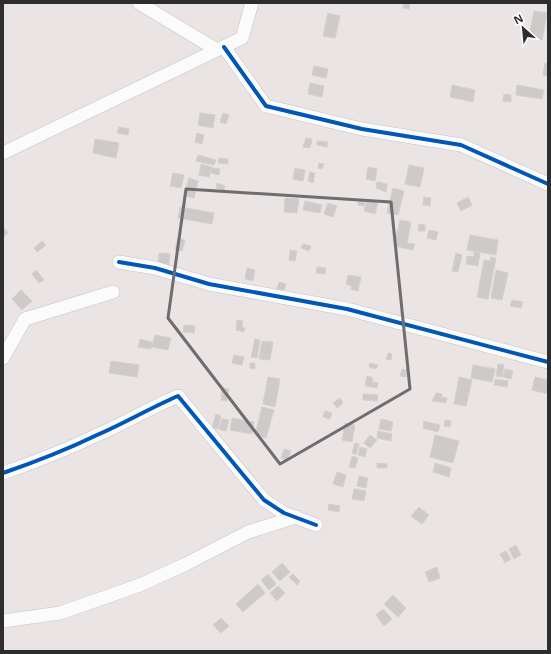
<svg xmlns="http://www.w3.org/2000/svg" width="551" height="654" font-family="'Noto Sans',sans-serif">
<rect width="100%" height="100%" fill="#eae4e4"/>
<path fill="#cfcaca" stroke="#d5d0d0" d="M404,3H410L409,9L403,8Z
M534,11L547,13L542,40L529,37Z
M328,13L340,16L335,38L323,36Z
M545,63H548L547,76L543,75Z
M314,66L328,69L326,78L312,75Z
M310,83L324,86L322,97L308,94Z
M452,85L475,90L473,102L450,97Z
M517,85L544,90L542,99L516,95Z
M504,94L511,95V102L503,101Z
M200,113L215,115L213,128L198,125Z
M223,113L229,115L226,124L220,122Z
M119,127L129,129L128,135L117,133Z
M197,133L204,135L202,144L195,142Z
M306,138L312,139L310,148L303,147Z
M95,139L119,143L116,158L93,153Z
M317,141L328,142L327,147L317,145Z
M198,155L216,160L214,165L196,161Z
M219,158L228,159V164L218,163Z
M319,163L324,164L322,169L318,168Z
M201,164L212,167L209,177L199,175Z
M409,165L424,168L420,187L405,184Z
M368,167L377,169L375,181L366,179Z
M212,168L220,169L219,175L211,173Z
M295,168L305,170L303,181L293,179Z
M310,172L315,173L313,183L308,181Z
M173,173L184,175L181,188L170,186Z
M189,178L198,181L194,198L184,195Z
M377,182L387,184L386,192L376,188Z
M217,183L225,186L224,191L216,188Z
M393,188L404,191L398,215L387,213Z
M424,197L431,198L430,206L423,205Z
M468,197L472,205L461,211L457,203Z
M285,198L299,199L297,213L284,212Z
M367,199L378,202L375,214L364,211Z
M359,200H365L364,206L358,205Z
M305,201L322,205L320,213L303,210Z
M328,203L337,206L333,217L324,214Z
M180,207L214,213L212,224L178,218Z
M400,220L411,222L407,243L415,244L413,250L394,246Z
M419,224L425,225V231H418Z
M3,227L8,233L3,238Z
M429,230L438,232L436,240L427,238Z
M470,235L498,240L496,255L467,250Z
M178,238L185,240L182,251L175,250Z
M42,241L46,245L37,252L34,248Z
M303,244L311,246L309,251L301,248Z
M290,250L297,251L295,261L289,260Z
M474,252L480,253L478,266L466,264L467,256L474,257Z
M159,253L170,254L169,265L158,264Z
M456,253L462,255L458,272L452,271Z
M491,257L496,258L488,299L477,297L484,260L490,261Z
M317,267L326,268L325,274L316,273Z
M247,268L255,270L253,281L245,279Z
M36,270L44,280L39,283L32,274Z
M496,270L508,273L502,300L491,298Z
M348,275L361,277L358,291L351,289L352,286L346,284Z
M279,282L286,284L283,293L276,291Z
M21,290L32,301L22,310L12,299Z
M512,300L523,302L521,308L510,306Z
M237,320L243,321L242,327L245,328L244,332L236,330Z
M184,325L195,326L194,333L183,332Z
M155,335L171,338L168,350L152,347Z
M140,339L152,342L151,349L138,347Z
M255,339L260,340L257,358L251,357Z
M262,341L273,342L270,360L259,359Z
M388,353L392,354L391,360L386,359Z
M234,355L244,357L242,365L232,363Z
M111,361L139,365L137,377L109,373Z
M250,363H255V369L250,368Z
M370,363L378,365L376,369L369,367Z
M498,364L504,365L502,377L496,376Z
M473,365L495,369L492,382L471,378Z
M402,369L407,370L406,377L400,376Z
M505,369L513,371L511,379L503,377Z
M367,376L373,378L372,382L378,383L377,388L365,386Z
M268,377L280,379L275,407L263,404Z
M459,377L472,380L466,406L454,404Z
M535,377L548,380V394L532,390Z
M495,379L508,381L507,387L494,385Z
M222,388L229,389L227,401L221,400Z
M436,393L442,394L441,397L447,398L446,403L432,401Z
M363,394L378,395L377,401L363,400Z
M340,398L343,403L337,408L333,403Z
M262,407L274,410L266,438L255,435Z
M325,411L332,413L330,419L323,417Z
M216,414L221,416L218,429L212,428Z
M232,418L254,422L252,434L230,430Z
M222,419L229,420L226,431L219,429Z
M381,419L393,422L391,431L379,429Z
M445,420L451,421L450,427L444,426Z
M424,421L440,425L438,432L423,428Z
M345,423L355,425L352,442L342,440Z
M378,431L392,434L391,441L377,438Z
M370,435L377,440L370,448L364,443Z
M435,435L459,441L453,463L430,457Z
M355,443L359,444L356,455L352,453Z
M360,447L367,449L365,457L358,455Z
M284,449L291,451L287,460L281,458Z
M352,456L358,458L355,468L349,467Z
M377,463L387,464V468H377Z
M435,463L451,468L449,477L433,472Z
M337,472L346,475L343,487L333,484Z
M359,476L368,478L366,488L357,486Z
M354,489L366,491L364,501L352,499Z
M329,504L340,506L339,512L328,510Z
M419,507L429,515L422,524L411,516Z
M516,545L521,555L514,559L509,549Z
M506,551L511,559L505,563L500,554Z
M282,563L290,572L280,581L272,572Z
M437,567L440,578L429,582L425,572Z
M268,574L276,584L269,590L261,580Z
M293,574L300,581L297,585L289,577Z
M258,584L265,593L243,612L236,604Z
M278,586L285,593L277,601L270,593Z
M393,595L406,608L398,617L384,604Z
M383,609L392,619L384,626L376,615Z
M221,618L229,626L221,633L213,625Z"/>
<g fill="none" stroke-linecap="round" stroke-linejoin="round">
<defs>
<path id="minor" d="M139,3L217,50
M224,47L266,106L362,129L461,145L548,184
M3,153L242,38L252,3
M119,262L155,268L209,284L347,309L548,362
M3,358L25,319L113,292
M3,473C35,462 66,450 97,435C125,423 150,408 178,396L264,500L284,513L316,525
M3,621L60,613L140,585L186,564L248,532L296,517"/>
</defs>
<use href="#minor" stroke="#c4c4c5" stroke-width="14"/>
<use href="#minor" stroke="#fcfbfb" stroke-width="13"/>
<defs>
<path id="cycleway" d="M224,47L266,106L362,129L461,145L548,184
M119,262L155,268L209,284L347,309L548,362
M3,473C35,462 66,450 97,435C125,423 150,408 178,396L264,500L284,513L316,525"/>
</defs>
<use href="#cycleway" stroke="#fff" stroke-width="6"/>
<use href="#cycleway" stroke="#0057b8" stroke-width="4"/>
</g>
<path fill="none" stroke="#6f6d6d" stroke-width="3" stroke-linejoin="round" d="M186,189L391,202L410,389L280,464L168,318Z"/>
<rect width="551" height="654" fill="none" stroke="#2d2d2d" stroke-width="8"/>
<g transform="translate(523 28) rotate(333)" stroke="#ffffff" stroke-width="3" paint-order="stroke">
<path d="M0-3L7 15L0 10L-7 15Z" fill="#2d2d2d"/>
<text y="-6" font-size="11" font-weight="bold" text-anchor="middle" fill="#2d2d2d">N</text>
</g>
</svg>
